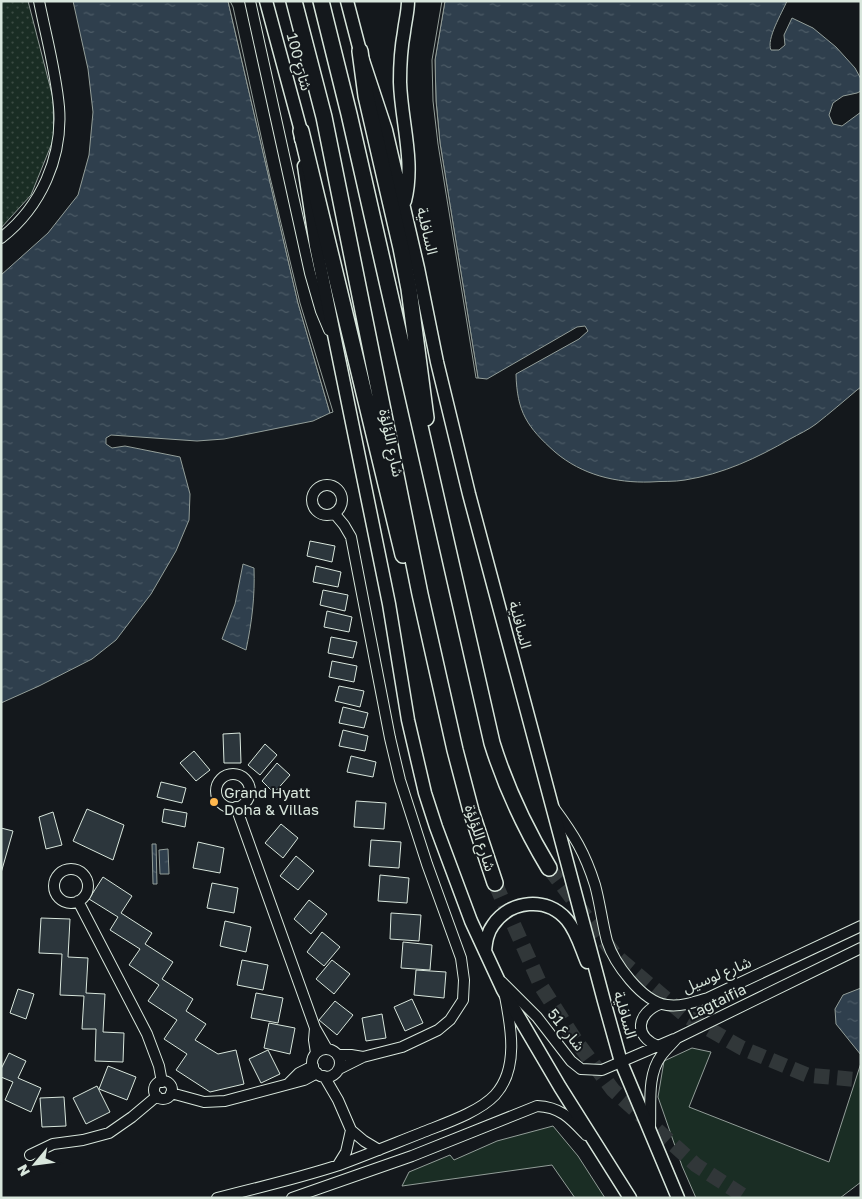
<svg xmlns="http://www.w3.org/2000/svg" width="862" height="1199" font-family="'Golos Text','Noto Sans Arabic',sans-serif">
<defs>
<pattern id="grass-dots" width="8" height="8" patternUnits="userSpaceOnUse" patternTransform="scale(1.25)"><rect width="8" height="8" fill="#1a2d24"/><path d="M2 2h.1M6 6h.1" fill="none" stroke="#3b4b43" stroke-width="1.8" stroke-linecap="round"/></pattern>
<pattern id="water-ripples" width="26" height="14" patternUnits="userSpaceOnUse" patternTransform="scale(1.25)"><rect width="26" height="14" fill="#2f3f4d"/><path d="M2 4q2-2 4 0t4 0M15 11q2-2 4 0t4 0" fill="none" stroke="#4c5b66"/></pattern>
</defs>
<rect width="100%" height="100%" fill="#14181c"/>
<path fill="url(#grass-dots)" stroke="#939e99" d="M1,1H28L53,98L54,138L31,195L1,228Z"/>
<path fill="#1a2d24" stroke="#939e99" d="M692,1048L711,1052L689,1107L829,1162L861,1063V1182L840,1198H696L682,1166L658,1097L664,1061Z
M553,1126L578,1156L605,1198H575L552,1165L402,1186L409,1172L450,1155L454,1160L497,1141Z"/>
<path fill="url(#water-ripples)" stroke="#939e99" d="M73,1H228L298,303L330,413L313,421L224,439L197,441L111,435L106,438V444L112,448L125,446L180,457L190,494L189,520L176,551L151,594L116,640L92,659L39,686L1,703V275L48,233L78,195L89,155L93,112L88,69Z
M445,1H787C782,13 766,39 771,50H779L785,45L784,35L792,18L813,28L836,47L855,68L861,79V91L857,93L843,96L833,103L829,115L833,124L842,126L861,112V387L857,390C844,401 830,413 816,424C808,430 799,434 790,439C757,458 723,474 685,480C674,482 662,481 650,482C616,483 582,475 555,452C527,427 517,412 516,374L579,339L588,331L585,326L577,327L487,379L478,378L440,143L436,100L435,60Z
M243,564L254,568C255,596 252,622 246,650L222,639L235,604Z
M156,844L157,884H153L152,844Z
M168,849L169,874H160L159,850Z
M861,988V1055L836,1024L835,1009L843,995Z"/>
<path fill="#14181c" stroke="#939e99" d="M228,1H230L233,7L269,173L300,303L333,412L330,413L298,303Z
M442,1H445L435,60L436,101L440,143L478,378H476L438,144L433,101L432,60Z"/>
<path fill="#2c363c" stroke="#d8e6dc" d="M310,541L335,546L332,562L307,556Z
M316,566L341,572L338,587L313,582Z
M323,590L348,595L345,611L320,605Z
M327,611L352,617L349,632L324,627Z
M331,637L357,642L353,658L328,653Z
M332,661L357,666L354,682L329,677Z
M339,686L364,691L360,707L335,701Z
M343,707L368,713L364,728L339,723Z
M343,730L368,736L365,751L339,746Z
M240,733L241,763H224L223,734Z
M265,744L277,755L260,775L248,765Z
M194,751L210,770L196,781L180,763Z
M351,756L376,762L373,777L347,772Z
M277,763L290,775L274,793L262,781Z
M161,782L186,788L182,803L157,797Z
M356,801L386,803L384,829L354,827Z
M87,809L124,825L113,860L73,841Z
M164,809L187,813L185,827L162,822Z
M53,812L62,845L46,849L39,817Z
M281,824L298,838L283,858L265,843Z
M1,828L13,831L1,873Z
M371,840L401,842L399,868L369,866Z
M198,842L224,848L220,873L193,868Z
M296,856L314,871L298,890L280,876Z
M380,875L409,878L407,903L378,901Z
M103,877L132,896L121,913L152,933L145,944L173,962L162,979L193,999L186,1011L206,1024L195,1040L218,1054L236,1050L244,1084L210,1092L176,1070L187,1054L164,1039L177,1020L148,1001L159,985L129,965L140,949L110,930L118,917L89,899Z
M212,883L238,888L234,913L207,908Z
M309,900L327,914L311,934L294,919Z
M391,913L421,915L419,941L390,939Z
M41,918L70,919L68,957L88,958L86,993L105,994L103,1032L124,1033L123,1062L95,1061L96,1029H82L84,996L60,995L62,954L39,953Z
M225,921L251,927L246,952L220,946Z
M322,932L340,947L324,966L307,952Z
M403,942L432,945L430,970L401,968Z
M242,960L268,965L263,990L237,985Z
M332,960L350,974L334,994L316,979Z
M416,970L446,972L444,998L414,995Z
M18,989L34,994L26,1019L10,1013Z
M256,993L283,998L278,1023L251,1018Z
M412,999L423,1023L405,1031L394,1007Z
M335,1001L353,1015L337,1035L319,1020Z
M382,1014L386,1038L366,1041L362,1018Z
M269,1023L295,1028L290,1054L264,1048Z
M268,1050L280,1074L261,1083L249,1059Z
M9,1053L26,1061L18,1078L41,1088L31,1112L5,1100L13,1082L1,1077V1069Z
M108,1066L136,1077L127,1100L99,1089Z
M97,1086L110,1112L86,1124L73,1098Z
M64,1097L66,1126L42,1127L40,1098Z"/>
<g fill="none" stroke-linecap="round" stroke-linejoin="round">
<path stroke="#313739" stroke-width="15" stroke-dasharray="15 8" stroke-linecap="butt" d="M549,868L616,956L686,1016L742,1048L807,1075L861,1080
M495,883L541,986L576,1041L613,1090L696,1165L747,1198"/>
<defs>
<path id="minor" d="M250,1L310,273L321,311L329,330
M1,238C41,207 63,157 59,107C56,72 46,36 39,1
M312 500a15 15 0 1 1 30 0a15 15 0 1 1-30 0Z
M334,513L344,525L351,537L390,738L400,780L427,864L461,958L464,980L463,1000L450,1020L438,1030L402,1047L363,1057L339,1069
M216 791a17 17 0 1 1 34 0a17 17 0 1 1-34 0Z
M236,807L315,1028L327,1049
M554,808C574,835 585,853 595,885C600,903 602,922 607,941C614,963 642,1002 667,1005C681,1007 695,1002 708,998L861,926
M54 886a17 17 0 1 1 34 0a17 17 0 1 1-34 0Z
M78,901L147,1034L159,1066L162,1082
M502,982L537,1017L571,1061L581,1069L602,1070L674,1039
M315,1028L314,1040L316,1053
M658,1046C633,1036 637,1013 660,1004
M312 1063a14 14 0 1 1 28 0a14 14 0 1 1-28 0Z
M338,1055H351L363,1057
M324,1076L338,1100L351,1130L364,1141L379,1150
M154 1090a9 9 0 1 1 18 0a9 9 0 1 1-18 0Z
M289,1083L299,1073L313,1066
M171,1093L204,1102L225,1101L304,1080L317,1073
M650,1127C651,1104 647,1075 661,1056C666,1049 672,1044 677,1038L861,948
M30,1155L53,1144L83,1140L109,1133L132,1117L157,1096
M338,1165L346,1152L351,1130
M217,1198C258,1188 299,1178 339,1165C366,1155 393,1144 421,1133C443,1124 478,1113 495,1095C519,1069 511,1027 505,996
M292,1198L412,1156L537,1106C561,1107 571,1119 586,1135"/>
<path id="tertiary" d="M266,1L301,131V139
M347,1L360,51L386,130L418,268L437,362L469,494L604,1001L621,1062L678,1198
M304,166L316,246L389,604L408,720L425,793L436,827L471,921L503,990L560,1087L630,1198
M405,201C415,161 401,121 400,82C400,65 401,48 404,32C405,22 408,12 408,1
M485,951C486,942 487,933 493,925C510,900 547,896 567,920C577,932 581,948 587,962"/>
<path id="secondary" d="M294,1L324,117L420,594L455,750L471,811L495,883
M321,1L349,114L492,743C506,788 525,828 549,868
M360,51L366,96L401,248L409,289L426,418
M301,131L403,555"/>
</defs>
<use href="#minor" stroke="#d8e6dc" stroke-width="12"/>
<use href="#tertiary" stroke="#d8e6dc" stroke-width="15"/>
<use href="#secondary" stroke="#d8e6dc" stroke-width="18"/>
<use href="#minor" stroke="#14181c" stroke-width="10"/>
<use href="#tertiary" stroke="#14181c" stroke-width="12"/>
<use href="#secondary" stroke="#14181c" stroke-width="15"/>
</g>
<circle fill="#ffb74d" stroke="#14181c" stroke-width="2" cx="214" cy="802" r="5"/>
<g text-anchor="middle" stroke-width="4" stroke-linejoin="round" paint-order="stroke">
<g font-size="15" fill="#d8e6dc" stroke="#14181c">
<text transform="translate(299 62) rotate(75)" y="5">شارع 100</text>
<text transform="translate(427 231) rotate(77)" y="5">السافلية</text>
<text transform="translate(391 443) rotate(78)" y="5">شارع اللؤلؤة</text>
<text transform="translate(520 625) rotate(75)" y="5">السافلية</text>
<text transform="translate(480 838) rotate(72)" y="5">شارع اللؤلؤة</text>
<text transform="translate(717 975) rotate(-22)" y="5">شارع لوسيل</text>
<text transform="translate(717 1002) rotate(-26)" y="5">Lagtaifia</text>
<text transform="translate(625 1015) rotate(74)" y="5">السافلية</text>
<text transform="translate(566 1030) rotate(51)" y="5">شارع 51</text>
</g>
<g font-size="15" fill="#d8e6dc" stroke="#14181c" text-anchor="start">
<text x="224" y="798">Grand Hyatt<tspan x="224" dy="17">Doha &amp; Villas</tspan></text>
</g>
</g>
<rect width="862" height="1199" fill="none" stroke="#d8e6dc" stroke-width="5"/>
<g transform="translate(35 1164) rotate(241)" stroke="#14181c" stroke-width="4" paint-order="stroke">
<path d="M0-4L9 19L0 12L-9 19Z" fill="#d8e6dc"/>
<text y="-8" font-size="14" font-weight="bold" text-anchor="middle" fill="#d8e6dc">N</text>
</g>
</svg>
